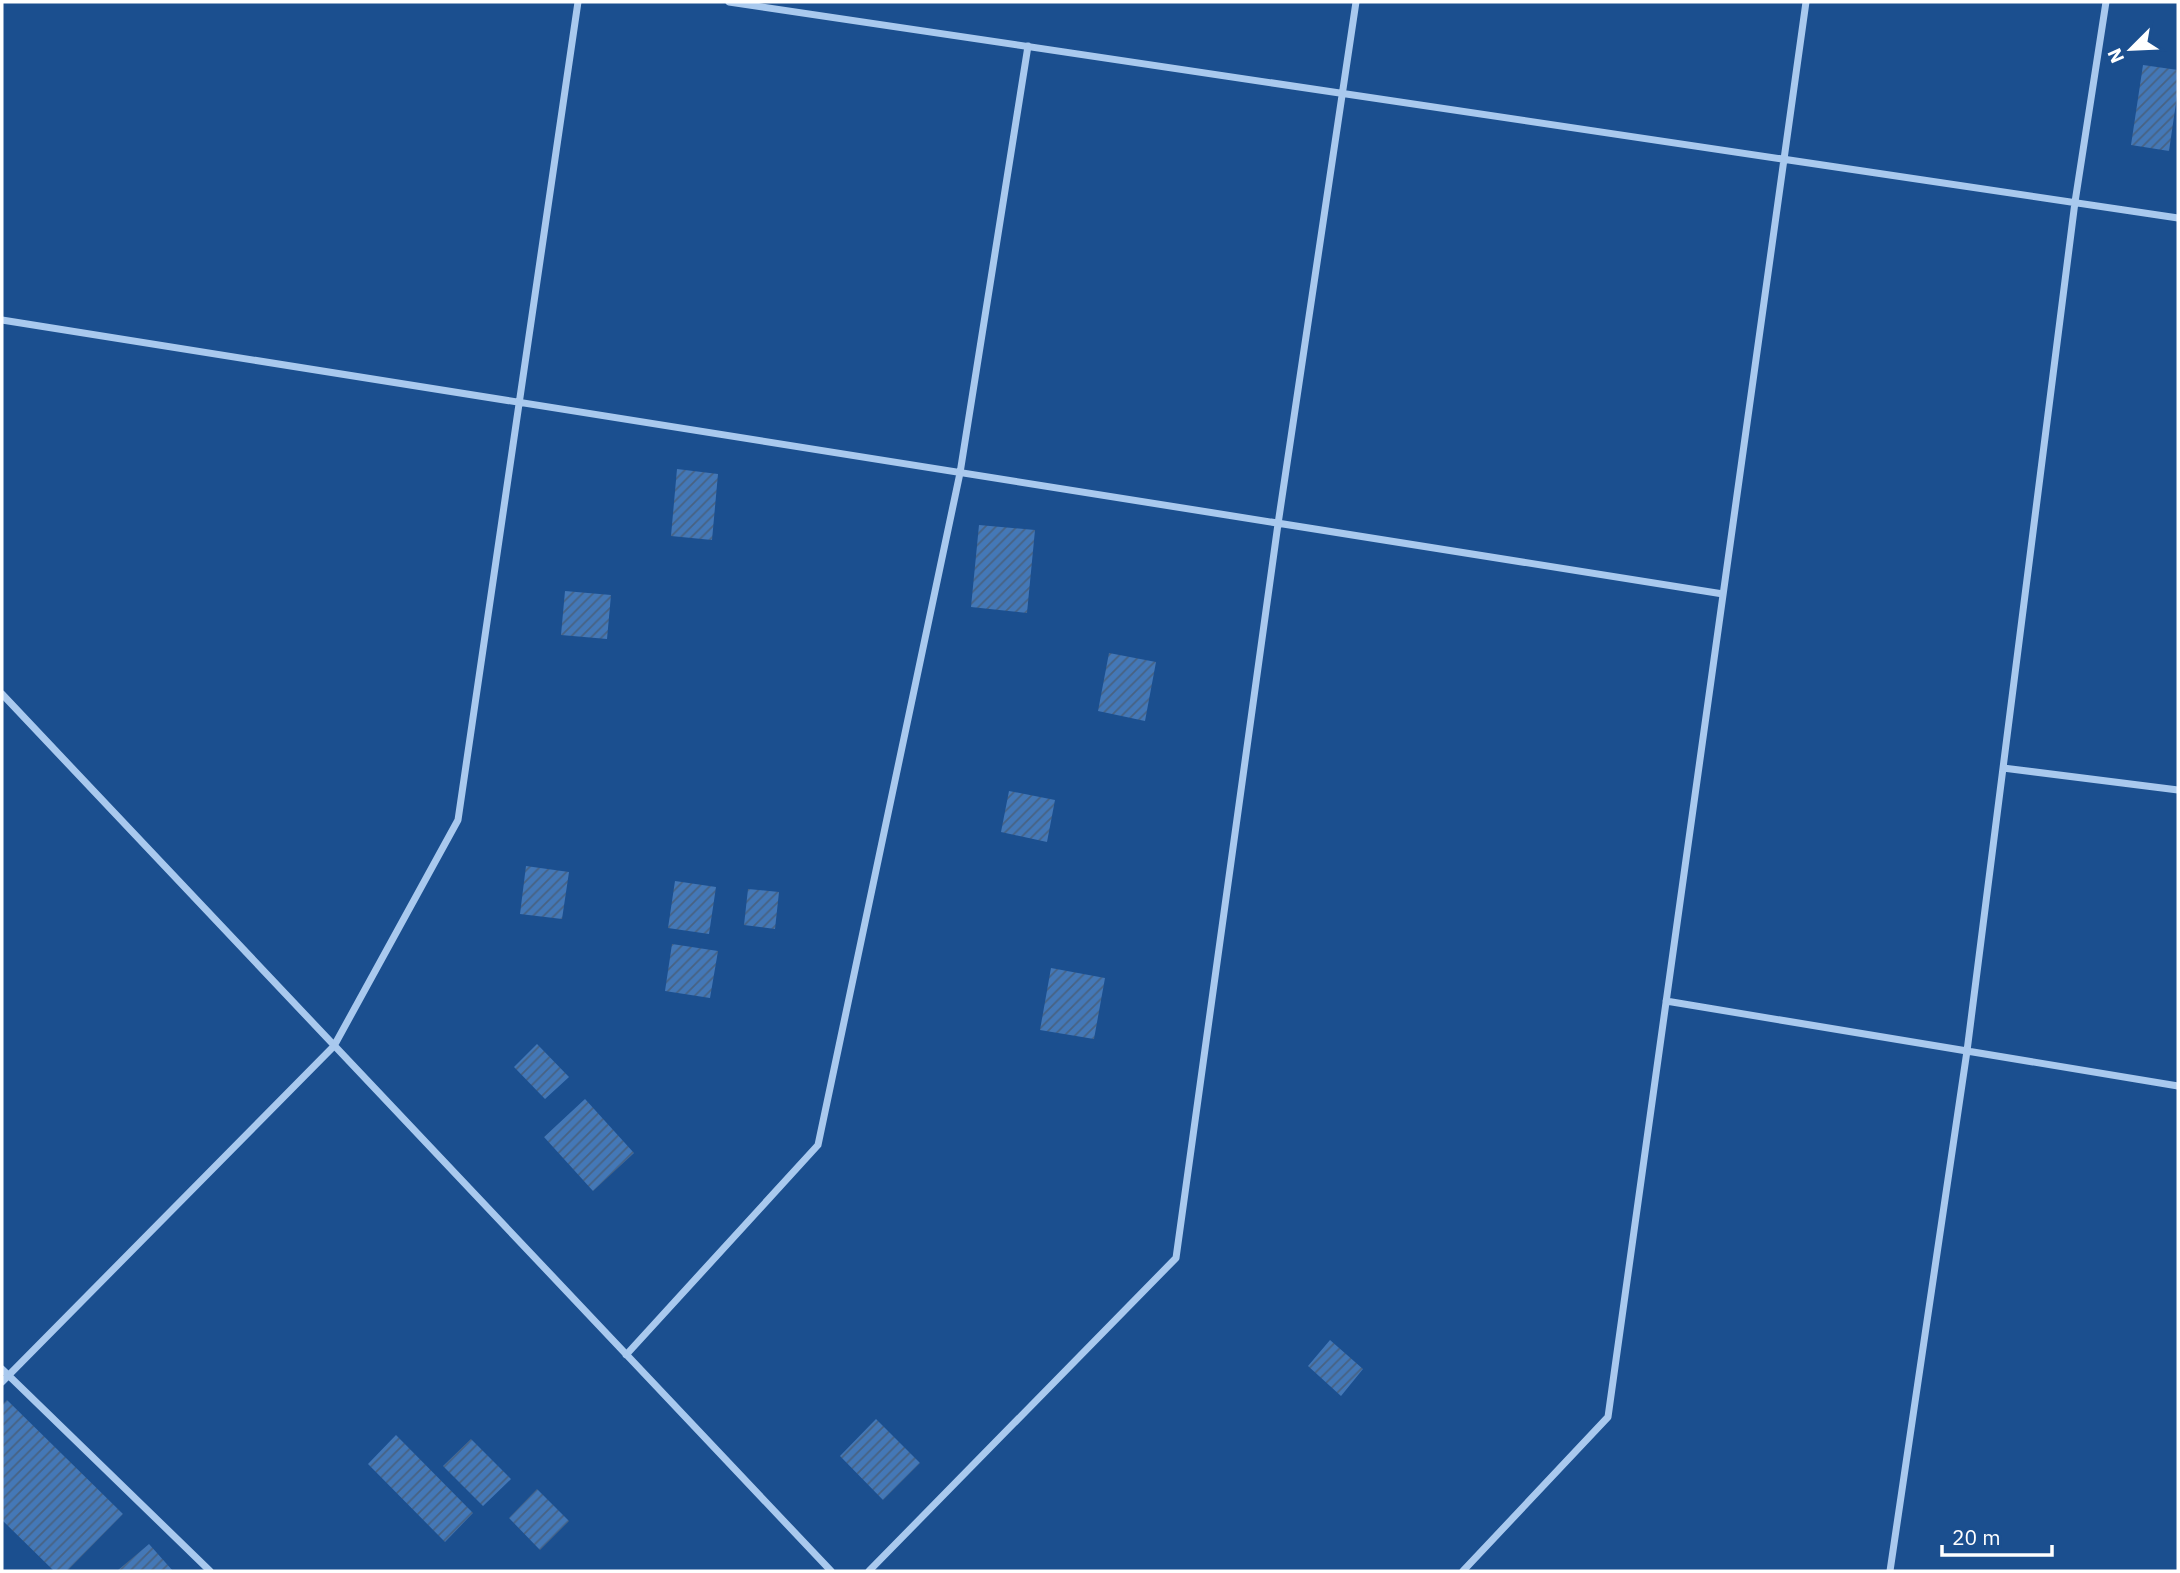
<svg xmlns="http://www.w3.org/2000/svg" width="2180" height="1573" font-family="'IBM Plex Sans',sans-serif">
<defs>
<pattern id="building-hatch" width="6" height="6" patternUnits="userSpaceOnUse" patternTransform="scale(1.75)"><rect width="6" height="6" fill="#4478b7"/><path d="M-1 1l2-2M0 6l6-6M5 7l2-2" fill="none" stroke="#486282"/></pattern>
</defs>
<rect width="100%" height="100%" fill="#1b4f8f"/>
<path fill="url(#building-hatch)" d="M2143,65L2178,70V89L2169,151L2131,145Z
M677,469L718,474L712,540L671,536Z
M979,525L1035,530L1027,613L971,607Z
M565,591L611,595L607,639L561,635Z
M1109,653L1156,662L1145,721L1098,711Z
M1009,791L1055,800L1047,842L1001,832Z
M526,866L569,872L562,919L520,914Z
M675,881L716,887L709,934L668,928Z
M748,889L779,892L775,929L744,925Z
M672,944L718,951L710,998L665,991Z
M1051,968L1105,978L1094,1039L1040,1030Z
M537,1044L569,1077L545,1099L514,1067Z
M585,1099L634,1153L593,1191L544,1137Z
M1330,1340L1363,1369L1341,1396L1308,1366Z
M7,1400L123,1514L67,1571H54L2,1520V1405Z
M876,1419L920,1463L883,1500L840,1456Z
M396,1435L473,1513L445,1542L368,1464Z
M471,1439L511,1479L483,1506L443,1466Z
M537,1489L569,1521L540,1550L509,1518Z
M149,1544L173,1571H117Z"/>
<g fill="none" stroke-linecap="round" stroke-linejoin="round">
<path stroke="#a9c9ee" stroke-width="7" d="M729,2L2178,218
M2,320L1723,594
M2,694L831,1571
M2003,768L2178,790
M1666,1001L2178,1086
M626,1355L818,1145L960,473L1028,46
M2,1369L210,1571
M2,1382L334,1046L458,820L578,2
M869,1571L1176,1258L1278,524L1356,2
M1463,1571L1608,1417L1806,2
M1890,1571L1967,1051L2075,202L2106,2"/>
</g>
<rect width="2180" height="1573" fill="none" stroke="#ffffff" stroke-width="7"/>
<g transform="translate(2131 49) rotate(246)" stroke="#1b4f8f" stroke-width="5" paint-order="stroke">
<path d="M0-5L12 26L0 18L-12 26Z" fill="#ffffff"/>
<text y="-10" font-size="19" font-weight="bold" text-anchor="middle" fill="#ffffff">N</text>
</g>
<path d="M1942 1545v10h110v-10" fill="none" stroke="#ffffff" stroke-width="3.5"/>
<text x="1952" y="1545" font-size="21" fill="#ffffff" stroke="#1b4f8f" stroke-width="5" paint-order="stroke">20 m</text>
</svg>
